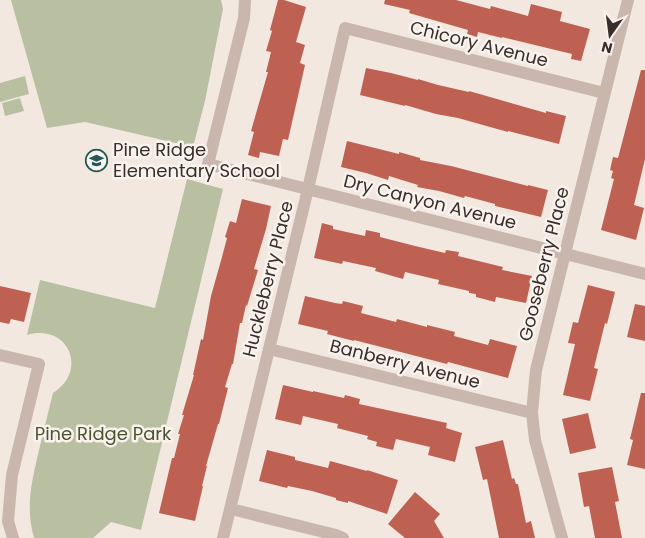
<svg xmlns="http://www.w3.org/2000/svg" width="645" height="538" font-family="Poppins,sans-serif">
<rect width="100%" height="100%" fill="#f2e8e0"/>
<path fill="#b9c0a1" d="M11,0H221L223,9L205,101L193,147L85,122L47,128Z
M25,76L29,94L0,102V83Z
M20,98L24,111L5,116L2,103Z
M187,179L223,189L141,530L111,522L93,538H34C25,506 32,481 39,450C44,431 48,412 53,393C89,370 68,323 27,335L40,280L155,308Z"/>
<path fill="#be6152" d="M278,0H284L306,7L296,42L305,45L300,63L305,65L288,140L283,139L279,156L260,152L259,158L248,155L254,132L251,131L268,72H266L271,52L266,51L272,31L270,30Z
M385,0H456L490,9L491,6L528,16L531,4L562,12L560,21L590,29L581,61L571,59L572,54L502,37V38L478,32L477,37L467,34L468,30L409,13L410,10L384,4Z
M366,68L391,73L418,80V79L438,85L469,92V91L546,113V111L566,116L559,144L508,131V132L458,118L436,114L405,105V106L360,95Z
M641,70H645V159L634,205L644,208L636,240L601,230L614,179L611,178L613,171L610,170L613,157L618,158Z
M347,141L399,154V152L420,158V160L451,166L528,186V185L548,190L541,217L495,206V204L465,196L464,198L439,191L417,187L418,185L389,176L388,180L366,173L341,167Z
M242,199L271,206L266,229L254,269L258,270L247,306L246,305L242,323H240L233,364H232L225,387L228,388L219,424H218L206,466H207L202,486H203L195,521L159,513L172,458H174L180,434H178L184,415H182L194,375H193L201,339L203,340L211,296L222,257L227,238L225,237L230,221L236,223Z
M322,223L333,226V229L365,236L366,230L380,233V237L415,246L445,253L446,250L459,252L458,256L503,267L502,270L532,276L526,303L496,297L495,302L476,297V294L469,293V291L438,284L439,280L405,272L403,279L375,271L376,268L343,261L342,264L314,258Z
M588,285L615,292L607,324L605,323L594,368L598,369L590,401L563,395L575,344L568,343L573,322L578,323Z
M0,286L31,293L24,322L11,319L9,324L0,322Z
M305,296L335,303L342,304L343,301L363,306L361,313L396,322L397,319L427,327V325L455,332L454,336L488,345L490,339L517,346L508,378L448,362L447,364L389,349L354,340V341L327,334L328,331L298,324Z
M635,304L645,306V341L627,337Z
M283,385L313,392V391L344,398L345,395L360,399L359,404L447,423L446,428L462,433L455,462L428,455L430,447L396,439L393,450L376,446L377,442L367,439L368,436L337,428L338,424L303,416L301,425L275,419Z
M641,393H645V469L627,465L633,440L630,439Z
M588,413L596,448L570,454L562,419Z
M503,440L512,479L514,478L516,484H518L526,523L531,521L535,538H499L487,479L483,480L475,447Z
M267,450L295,457V460L328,468L330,461L367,471V470L398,480L387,514L348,501V503L336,500V498L312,491L288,486L287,488L259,481Z
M612,467L619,501L615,502L622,538H595L589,506L584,507L578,473Z
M415,492L440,514L434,521L444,538H405L388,524Z"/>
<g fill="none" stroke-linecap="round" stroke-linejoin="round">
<path stroke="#c9b7ad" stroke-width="12" d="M245,0L244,18L208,164L645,274
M269,349L532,413
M0,355L39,364L12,475L8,521L13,538
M231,509L336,535L343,538
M223,538L308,189L345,28L604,93
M562,538L535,440L532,413L536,370L628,0"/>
</g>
<defs>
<symbol id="school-ring" viewBox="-11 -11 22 22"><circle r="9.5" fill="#f9f2ed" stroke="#235755" stroke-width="1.5"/><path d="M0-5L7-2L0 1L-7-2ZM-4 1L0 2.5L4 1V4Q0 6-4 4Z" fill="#235755"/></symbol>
</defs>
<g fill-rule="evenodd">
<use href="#school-ring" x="84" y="148" width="25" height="25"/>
</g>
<g text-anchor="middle" stroke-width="5" stroke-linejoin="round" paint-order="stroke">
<g font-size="18" fill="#382e2b" stroke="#f9f2ed">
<text transform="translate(479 44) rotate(14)" y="6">Chicory Avenue</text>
<text transform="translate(430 202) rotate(14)" y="6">Dry Canyon Avenue</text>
<text transform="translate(544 264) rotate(-76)" y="6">Gooseberry Place</text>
<text transform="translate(268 279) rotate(-76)" y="6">Huckleberry Place</text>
<text transform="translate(405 364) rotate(14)" y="6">Banberry Avenue</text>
</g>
<g font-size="18" fill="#382e2b" stroke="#f9f2ed" text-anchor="start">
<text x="113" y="156">Pine Ridge<tspan x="113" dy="21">Elementary School</tspan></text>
</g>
<g font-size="18" fill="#4b5530" stroke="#f9f2ed">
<text x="103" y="440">Pine Ridge Park</text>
</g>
</g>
<g transform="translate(610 35) rotate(194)" stroke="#f9f2ed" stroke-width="4" paint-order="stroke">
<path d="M0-4L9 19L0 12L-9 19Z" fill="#382e2b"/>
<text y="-8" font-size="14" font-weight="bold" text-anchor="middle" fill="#382e2b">N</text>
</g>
</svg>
